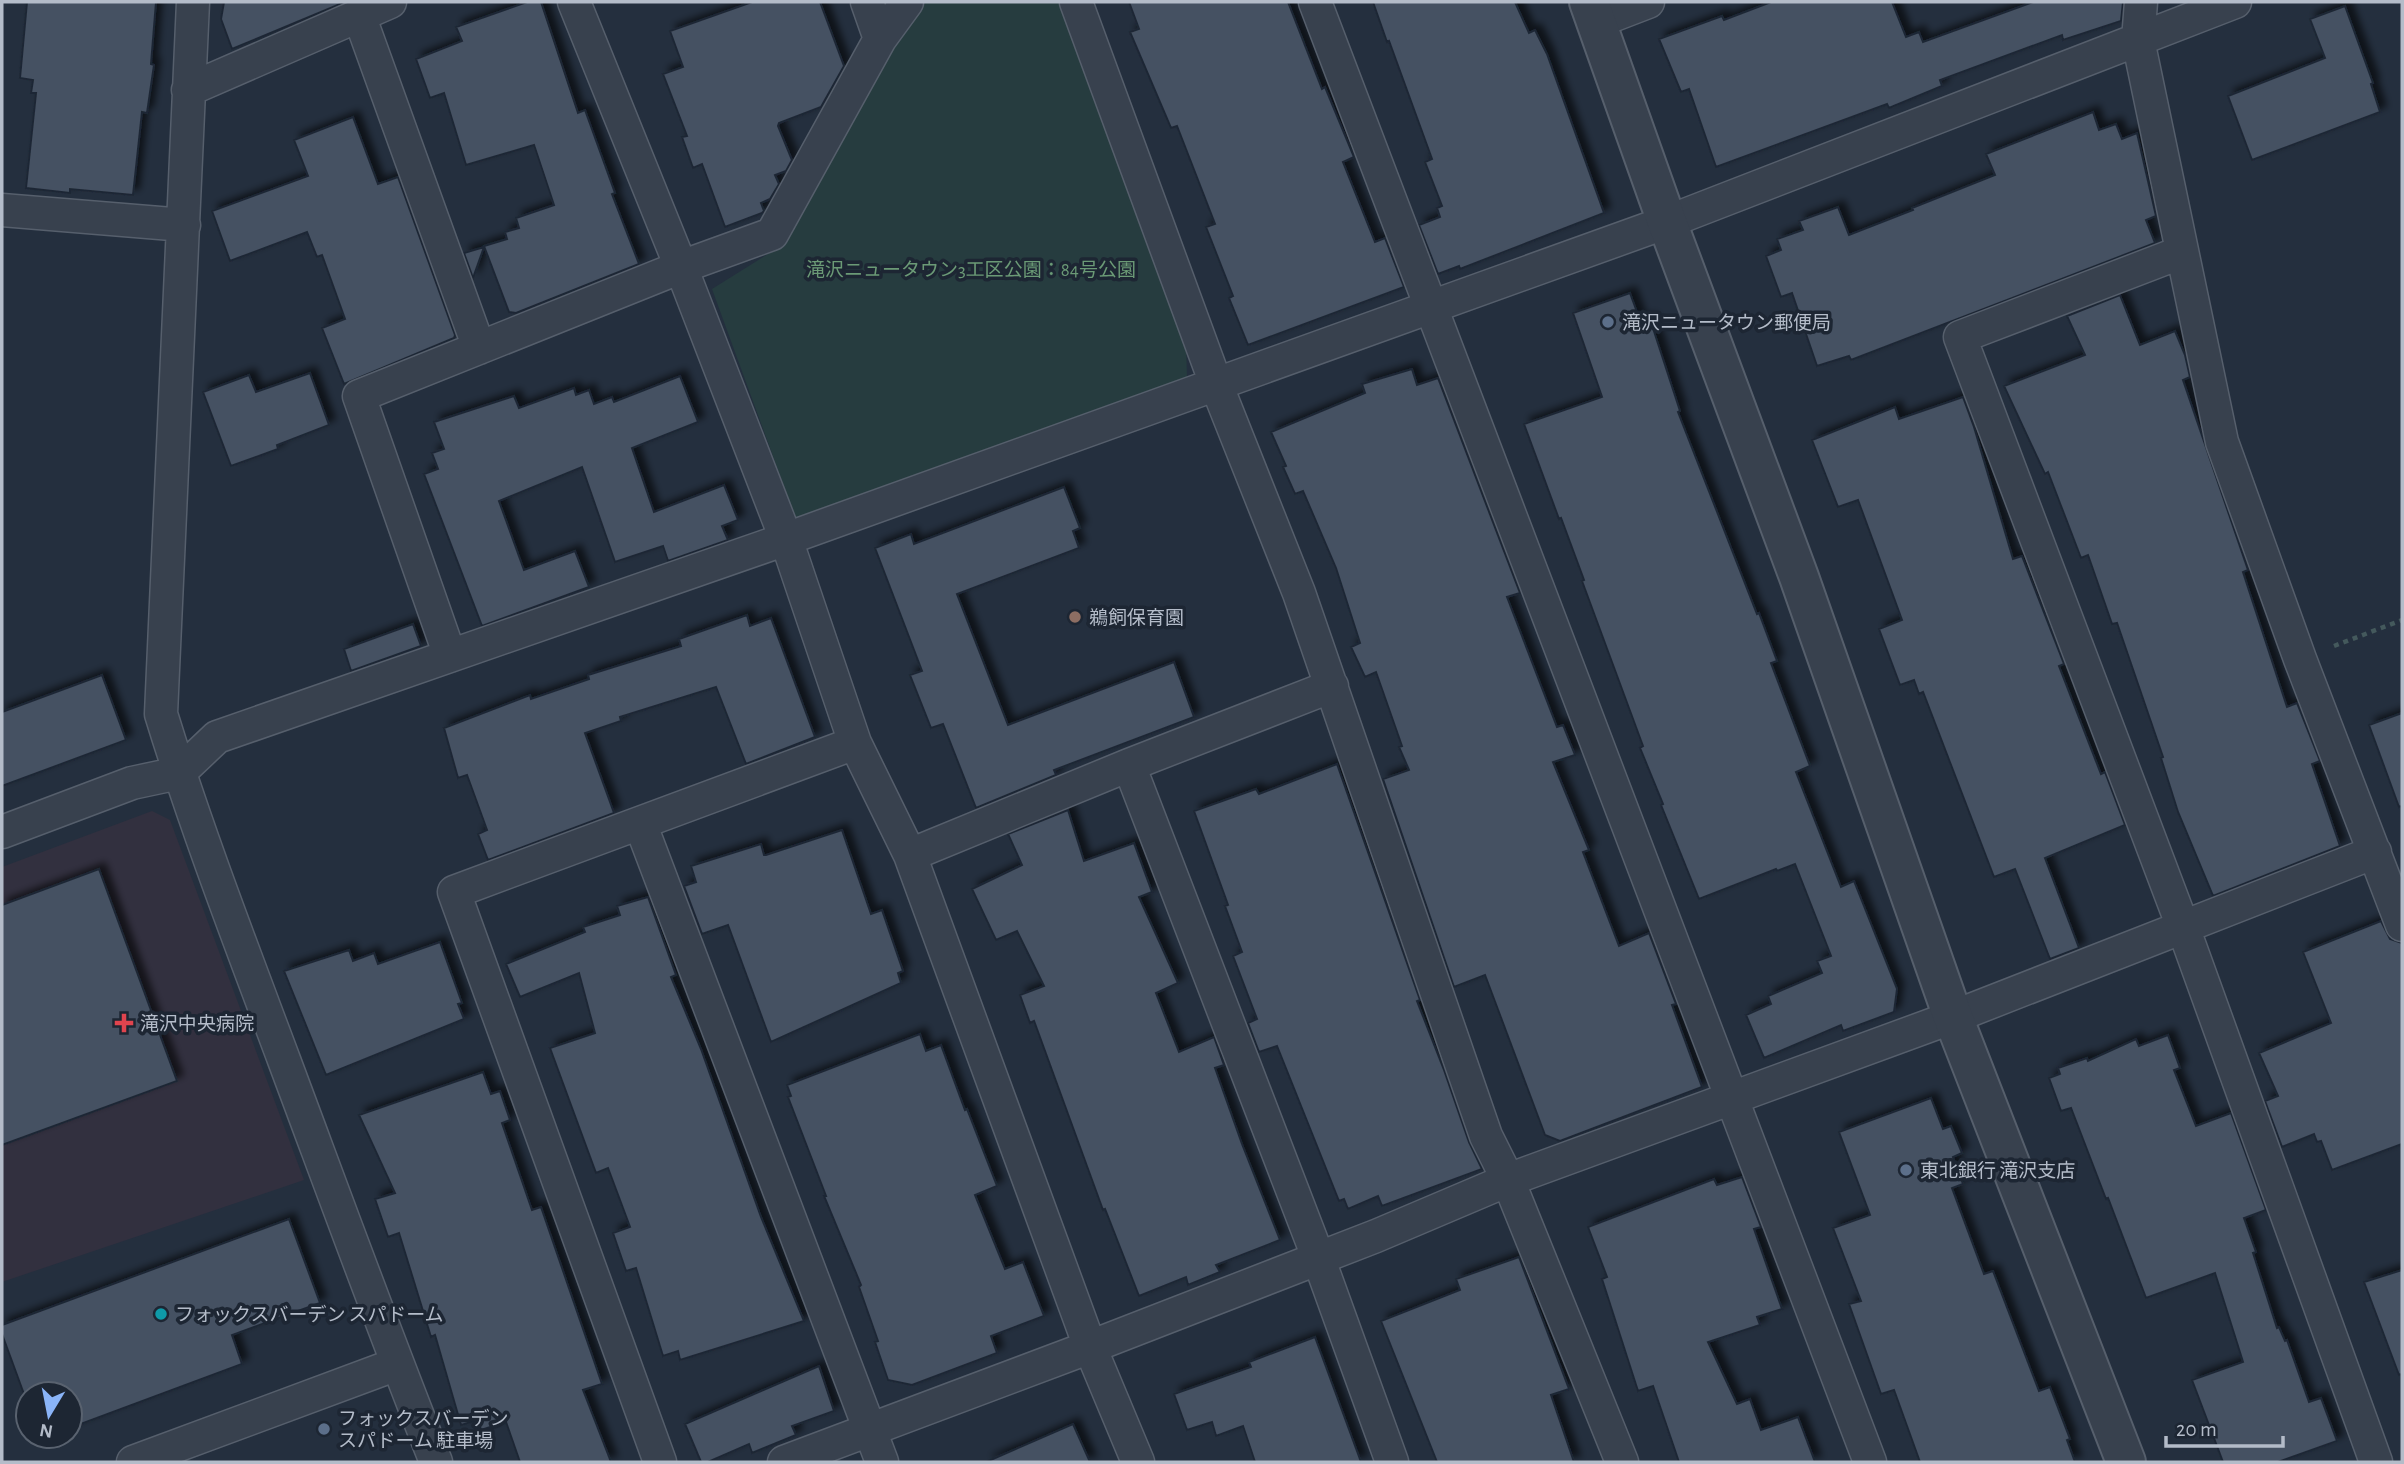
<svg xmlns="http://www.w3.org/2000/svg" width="2404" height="1464" font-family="'Alegreya Sans','Noto Sans JP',sans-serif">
<defs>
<filter id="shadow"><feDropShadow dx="6" dy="-6" stdDeviation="3.5" flood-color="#0009"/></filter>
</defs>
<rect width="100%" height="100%" fill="#242f3e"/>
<path fill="#32303f" d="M152,811L170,820L304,1180L2,1282V867Z"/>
<path fill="#263c3f" d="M926,2H1062L1186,338L1187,380L797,522L712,289L779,247L890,52Z"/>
<path fill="#455162" stroke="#1f2835" stroke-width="2" filter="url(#shadow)" d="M27,2H156L151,64L154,65L147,113L142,112L133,195L70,189V193L26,188L36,93H31L33,80L20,78Z
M224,2H345L232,49L221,19Z
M527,2H541L578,113L585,110L615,193L612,194L639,264L516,313L509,312L484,246L507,239L505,232L519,228L516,218L554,205L534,145L466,165L444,93L430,98L416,59L462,41L456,27Z
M752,2H820L844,66L821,107L779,123L778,126L792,160L786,171L775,175L779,184L770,199L761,203L764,211L762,213L725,227L702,164L693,168L682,137L687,136L663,74L683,67L670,31Z
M1129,2H1288L1322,89L1325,87L1354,157L1343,162L1375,242L1385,238L1404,287L1248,345L1229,298L1233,296L1206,227L1215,224L1177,126L1171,128L1130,32L1139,29Z
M1373,2H1515L1529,33L1535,30L1547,54L1604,213L1460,269L1459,266L1438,274L1419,225L1440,217L1437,208L1442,206L1425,162L1432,159L1389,41L1387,42Z
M1771,2H1892L1906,37L1919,32L1923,42L2033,2H2123L2121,21L2063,40L2062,35L1940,80L1942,86L1889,108L1887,104L1716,167L1689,89L1681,92L1659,39L1722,16L1724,20Z
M2345,6L2373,83L2371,84L2380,112L2252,160L2228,96L2325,58L2310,19Z
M2093,112L2099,130L2116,124L2122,139L2137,133L2156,216L2146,220L2155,243L1851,360L1849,356L1817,366L1792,293L1781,297L1766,256L1781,250L1777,239L1803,230L1799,221L1838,207L1849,235L1913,210L1912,208L1995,175L1986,154Z
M353,117L378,184L398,177L455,335L454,338L344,384L322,328L345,319L322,255L317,257L307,232L230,261L212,211L308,176L294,140Z
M484,247L473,278L464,253Z
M1630,293L1641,323L1650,319L1680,411L1678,412L1757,614L1759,613L1777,661L1771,663L1810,766L1796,772L1841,887L1854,881L1897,989L1894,1012L1843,1031L1841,1025L1764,1058L1746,1015L1771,1004L1768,996L1822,973L1817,961L1831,956L1795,864L1777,871L1776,869L1699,899L1661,805L1663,804L1640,748L1643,746L1582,581L1584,580L1561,518L1559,519L1524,424L1602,397L1573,313Z
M2120,295L2140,345L2175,331L2185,355L2190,377L2183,380L2248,570L2243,572L2287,707L2297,703L2320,761L2312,764L2340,846L2213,896L2178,812L2161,758L2163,757L2117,623L2112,624L2088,555L2081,558L2048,472L2045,474L2004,386L2085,355L2067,316Z
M1412,369L1417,385L1438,378L1520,593L1507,597L1557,727L1563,725L1575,755L1553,762L1589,850L1583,852L1619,946L1649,933L1676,1004L1672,1005L1702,1087L1560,1141L1545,1135L1485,975L1454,987L1383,779L1409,770L1399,747L1402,746L1376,672L1365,677L1351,647L1360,643L1336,568L1303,491L1295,494L1283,467L1286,466L1271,432L1365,393L1362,384Z
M310,373L329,425L277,445L278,449L231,466L203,392L249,375L256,392Z
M680,376L698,422L632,448L654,512L724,485L738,520L722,526L728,540L668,561L663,546L615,562L582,467L499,501L524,570L575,551L589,587L482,626L424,474L438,469L432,453L444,449L434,422L514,396L519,408L574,388L576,395L589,390L594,404L612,397L614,402Z
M1963,397L1974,427L2013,559L2022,556L2064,664L2059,666L2101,774L2105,772L2125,825L2045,858L2079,948L2050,959L2015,869L1994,877L1923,692L1919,694L1914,680L1900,685L1879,629L1902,620L1858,500L1838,507L1812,440L1895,407L1899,419Z
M1064,487L1080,528L1073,531L1079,548L957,594L1008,725L1174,662L1194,717L1054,770L1056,775L976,808L943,724L931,728L910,675L922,671L875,548L911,534L914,544Z
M747,615L750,626L771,618L815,737L746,764L716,687L620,717L621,721L585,733L614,813L488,860L478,834L487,830L467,775L458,778L444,728L530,695L531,699L589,679L588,675L681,646L679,639Z
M413,624L421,646L351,671L344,649Z
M102,675L126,740L2,786V712Z
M2402,713V806L2399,807L2369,725Z
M1337,764L1420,1000L1417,1001L1444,1070L1469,1142L1482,1169L1382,1206L1378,1196L1348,1209L1344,1199L1339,1201L1277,1046L1259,1052L1248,1023L1257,1019L1233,956L1242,952L1225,906L1228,905L1194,811L1256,789L1259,794Z
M1068,810L1084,861L1134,843L1152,892L1139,897L1178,983L1156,993L1179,1052L1214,1037L1224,1065L1215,1068L1242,1144L1280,1240L1216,1265L1220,1272L1188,1285L1186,1277L1139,1296L1105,1209L1103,1210L1034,1021L1030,1023L1020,995L1044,986L1017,931L996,940L972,889L1022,865L1008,834Z
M842,830L871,914L882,910L903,971L898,973L901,983L771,1042L728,925L702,934L684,886L696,882L691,866L761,844L764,855H766Z
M99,869L177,1081L2,1145V905Z
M648,897L676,975L671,977L701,1049L761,1217L804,1321L680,1360L678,1351L663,1356L636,1268L626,1271L613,1233L630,1227L608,1168L596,1173L550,1048L595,1033L579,973L520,997L506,964L585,932L583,927L620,915L617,906Z
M2381,921L2390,939L2402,943V1144L2332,1170L2321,1141L2317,1142L2314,1134L2282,1147L2265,1101L2278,1096L2259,1053L2331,1023L2303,952Z
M440,942L462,1003L458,1004L464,1019L326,1075L284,971L349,950L353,961L374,953L378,964Z
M920,1034L926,1051L941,1045L965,1110L967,1109L997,1186L975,1195L1005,1269L1023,1262L1044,1316L991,1336L997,1353L912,1385L888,1380L875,1342L878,1341L859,1287L861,1285L824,1196H826L788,1097L791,1096L787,1085Z
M2168,1035L2180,1068L2174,1070L2196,1126L2231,1113L2266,1210L2244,1218L2256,1252L2253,1253L2277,1328L2279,1327L2285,1341L2287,1340L2309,1402L2321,1398L2337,1441L2278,1462H2223L2192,1380L2243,1362L2215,1273L2146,1298L2108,1198L2106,1199L2071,1108L2061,1111L2049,1078L2060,1074L2058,1068L2087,1058L2088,1061L2136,1039L2139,1046Z
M483,1072L491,1094L500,1091L510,1120L502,1123L532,1210L541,1207L602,1384L583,1390L611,1462H520L506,1422L481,1430L478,1420L461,1425L435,1335L431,1337L399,1233L388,1237L375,1199L395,1193L359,1115Z
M1931,1098L1943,1129L1951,1126L1962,1153L1953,1157L1963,1184L1952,1188L1984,1274L1993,1271L2039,1391L2050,1387L2070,1439L2067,1440L2075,1462H1920L1894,1390L1881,1394L1849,1304L1861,1301L1833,1228L1870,1215L1839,1132Z
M1742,1177L1761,1227L1754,1229L1782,1309L1757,1317L1760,1325L1708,1342L1737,1404L1750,1399L1761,1430L1798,1417L1815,1462H1679L1653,1386L1638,1391L1602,1279L1607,1277L1588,1227L1714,1179L1717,1185Z
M289,1219L320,1303L232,1335L242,1364L70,1428V1394H28V1405L2,1334V1325Z
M1519,1257L1569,1389L1551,1395L1574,1462H1437L1381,1321L1460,1290L1456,1279Z
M2402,1270V1374L2399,1375L2364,1282Z
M1315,1337L1361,1462H1255L1243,1426L1216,1436L1212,1422L1187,1430L1174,1394L1251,1367L1249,1362Z
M819,1366L834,1411L792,1426L796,1435L752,1453L749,1444L708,1462H701L685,1424Z
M1073,1424L1090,1462H986Z"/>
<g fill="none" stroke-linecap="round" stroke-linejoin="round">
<defs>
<path id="minor" d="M193,2L161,714C197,831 241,945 284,1060C334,1194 383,1329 436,1462
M574,2L681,267L786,539L855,743L910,855L1090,1347L1138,1462
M867,2L880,39
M1076,2L1216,384L1299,593L1486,1136L1508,1180L1622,1462
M1315,2L1870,1462
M2141,2L2138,40L2222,442L2300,659L2402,925
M359,15L479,348
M1596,22L1648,2
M188,90L390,2
M2,210L184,225
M2182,252L1960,337L2183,927L2376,1462
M450,656L359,396L681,267L772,234L880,39L907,2
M1129,765L1318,1257L1392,1462
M640,823L882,1462
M2,832L132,783L179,773L217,737L786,539L1667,222L2235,2
M910,855L1129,765L1332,686
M133,1462L397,1364
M660,1462L454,892L855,743
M784,1462L1090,1347L1376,1236L1508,1180L1953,1017L2375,852"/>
<path id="tertiary" d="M1589,2L1667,222L1799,577L1953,1017L2126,1462"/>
</defs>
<use href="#minor" stroke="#565f6c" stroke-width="35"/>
<use href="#tertiary" stroke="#565f6c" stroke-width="42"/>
<path stroke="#44595c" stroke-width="4.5" stroke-dasharray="5 5" stroke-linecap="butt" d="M2334,646L2402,620"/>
<use href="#minor" stroke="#38414e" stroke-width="32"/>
<use href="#tertiary" stroke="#38414e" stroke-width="38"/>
</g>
<g fill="#5c6f8a" stroke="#1d2633" stroke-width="2.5">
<circle cx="1608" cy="322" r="7"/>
<circle cx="1906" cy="1170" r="7"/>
<circle cx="324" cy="1429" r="7"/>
</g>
<circle fill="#8d6e63" stroke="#1d2633" stroke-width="2.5" cx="1075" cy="617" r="7"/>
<path fill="#e0444e" stroke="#1d2633" stroke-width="2.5" d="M120.5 1012.5h7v7h7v7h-7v7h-7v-7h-7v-7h7z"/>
<circle fill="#0f9aa8" stroke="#1d2633" stroke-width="2.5" cx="161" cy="1314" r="7"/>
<g text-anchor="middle" stroke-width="7" stroke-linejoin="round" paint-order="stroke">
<g font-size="19" fill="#6b9a76" stroke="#1d2633">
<text x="971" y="276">滝沢ニュータウン3工区公園：84号公園</text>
</g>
<g font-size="19" fill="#b4bcc9" stroke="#1d2633" text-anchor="start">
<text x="1622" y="329">滝沢ニュータウン郵便局</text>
<text x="1089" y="624">鵜飼保育園</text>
<text x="140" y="1030">滝沢中央病院</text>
<text x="1920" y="1177">東北銀行 滝沢支店</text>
<text x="175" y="1321">フォックスバーデン スパドーム</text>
<text x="338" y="1425">フォックスバーデン<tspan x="338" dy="22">スパドーム 駐車場</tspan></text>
</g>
</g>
<rect width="2404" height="1464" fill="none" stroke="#b4bcc9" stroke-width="7"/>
<g transform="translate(49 1415) rotate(190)"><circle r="33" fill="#1d2633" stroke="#59626f" stroke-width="2"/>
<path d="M0-5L12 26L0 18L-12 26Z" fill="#8ab4f8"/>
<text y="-10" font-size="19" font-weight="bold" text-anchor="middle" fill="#b4bcc9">N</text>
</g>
<path d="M2166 1436v10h117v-10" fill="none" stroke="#b4bcc9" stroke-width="3.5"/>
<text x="2176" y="1436" font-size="21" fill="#b4bcc9" stroke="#1d2633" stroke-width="5" paint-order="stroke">20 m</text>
</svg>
